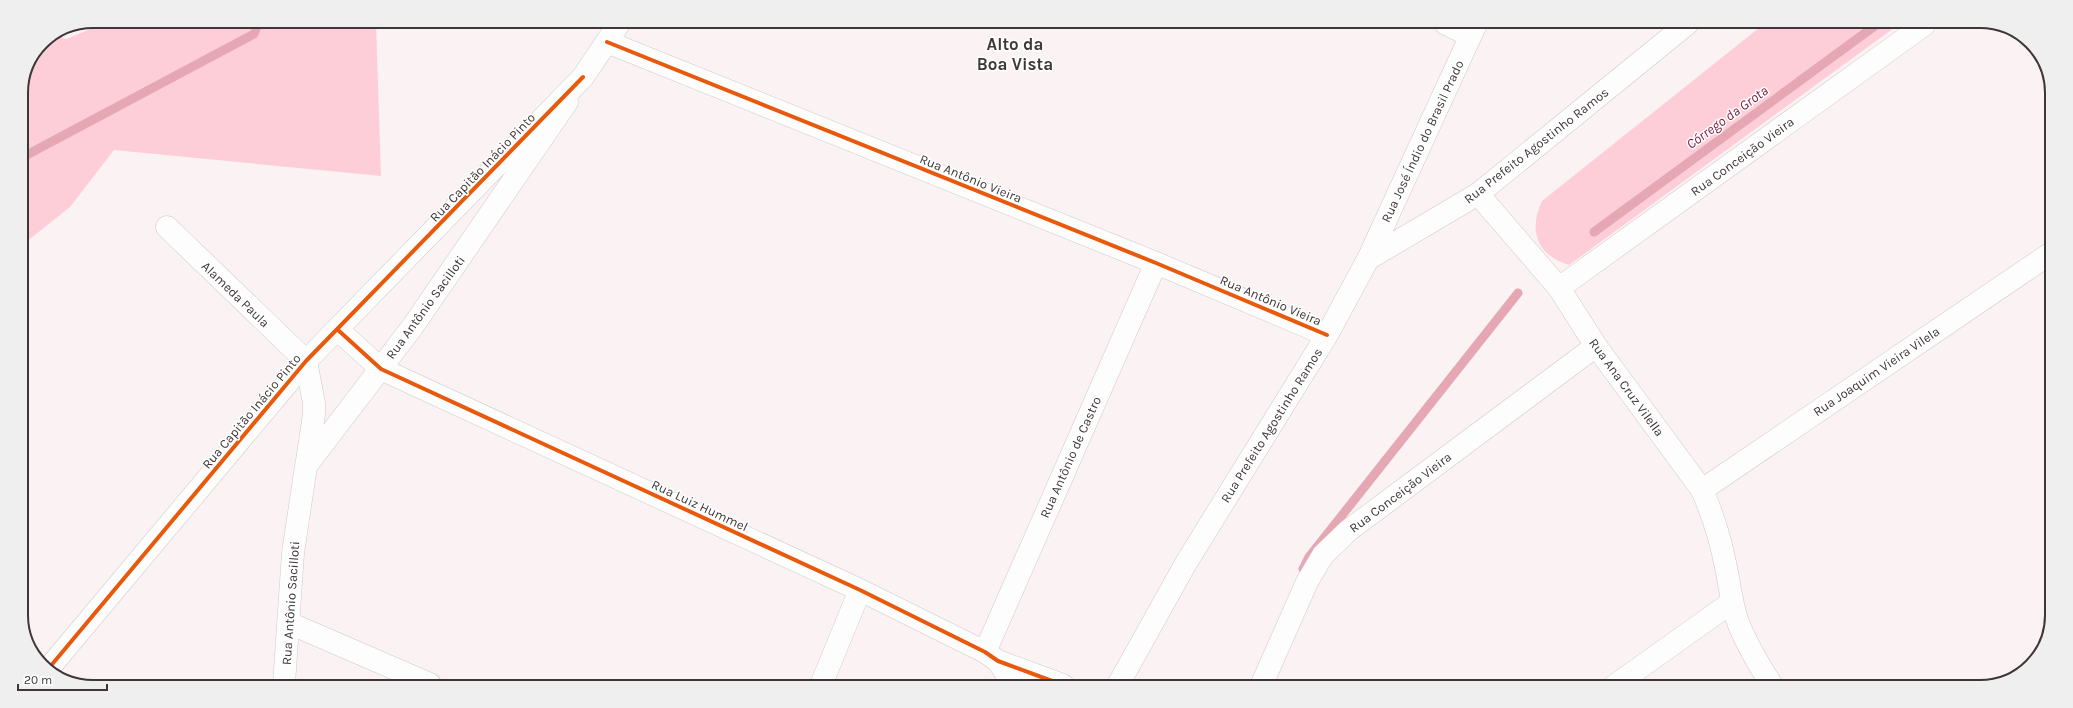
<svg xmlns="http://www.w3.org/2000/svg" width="2073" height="708" font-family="Karla,sans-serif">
<rect width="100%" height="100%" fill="#fbf2f4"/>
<path fill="#fdced7" d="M110,21L376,22L381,176L114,150L70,207L21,246V89L42,42L53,35L66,39Z
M1764,24L1898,25L1569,265C1537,255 1528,231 1542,201Z"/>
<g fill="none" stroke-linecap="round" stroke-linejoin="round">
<path stroke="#e5a7b4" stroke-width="9" d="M21,158L254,34L259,21
M1594,232L1876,25
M1303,569L1309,557L1518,293"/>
<defs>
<path id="minor" d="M1446,24L1470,36
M607,42L1156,263L1327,335
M1478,194L1559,288L1596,346L1702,490C1712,513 1720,537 1725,563C1730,584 1731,605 1739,625C1748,647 1760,667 1773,687
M167,227L306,361L314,403V414L307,461
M1368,259L1478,194L1687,24
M1559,288L1924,25
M338,330L381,369L860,590L985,652L998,661L1063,685
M1702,490L2051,253
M289,623L430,684
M985,652L1156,263
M998,661L1013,685
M284,684L293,553L306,466L413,326L567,102
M821,685L860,590
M1118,685L1186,563L1327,335L1368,259L1476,24
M1261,686L1307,582L1323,555L1349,530L1596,346
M1614,686L1732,602"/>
<path id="tertiary" d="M49,668L306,361L583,77L620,22"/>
</defs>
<use href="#minor" stroke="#d0c8ca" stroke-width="23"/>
<use href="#tertiary" stroke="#d0c8ca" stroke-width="23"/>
<use href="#minor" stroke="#fefdfd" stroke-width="22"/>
<use href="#tertiary" stroke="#fefdfd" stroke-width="22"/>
<defs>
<path id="cycleway" d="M607,42L1156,263L1327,335
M338,330L381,369L860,590L985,652L998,661L1063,685
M49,668L306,361L583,77"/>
</defs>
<use href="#cycleway" stroke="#fff" stroke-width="6"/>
<use href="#cycleway" stroke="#e8590c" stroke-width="4"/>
</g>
<g text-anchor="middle" stroke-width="3" stroke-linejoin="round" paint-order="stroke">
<g font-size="13" fill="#3e3637" stroke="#fff">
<text transform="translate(1422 141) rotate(-65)" y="5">Rua José Índio do Brasil Prado</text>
<text transform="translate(1536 145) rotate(-38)" y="5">Rua Prefeito Agostinho Ramos</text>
<text transform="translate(1742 156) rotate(-36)" y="5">Rua Conceição Vieira</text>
<text transform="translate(482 167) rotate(-46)" y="5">Rua Capitão Inácio Pinto</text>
<text transform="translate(971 178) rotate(22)" y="5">Rua Antônio Vieira</text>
<text transform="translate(236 294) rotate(44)" y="5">Alameda Paula</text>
<text transform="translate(1271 300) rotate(23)" y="5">Rua Antônio Vieira</text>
<text transform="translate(425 307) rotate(-54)" y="5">Rua Antônio Sacilloti</text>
<text transform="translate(1876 371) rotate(-34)" y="5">Rua Joaquim Vieira Vilela</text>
<text transform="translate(1627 387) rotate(54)" y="5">Rua Ana Cruz Vilella</text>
<text transform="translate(251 411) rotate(-50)" y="5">Rua Capitão Inácio Pinto</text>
<text transform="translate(1271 425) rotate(-58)" y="5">Rua Prefeito Agostinho Ramos</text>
<text transform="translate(1070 457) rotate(-66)" y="5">Rua Antônio de Castro</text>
<text transform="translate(1400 492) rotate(-37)" y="5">Rua Conceição Vieira</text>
<text transform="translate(700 505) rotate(25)" y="5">Rua Luiz Hummel</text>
<text transform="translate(290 603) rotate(-86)" y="5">Rua Antônio Sacilloti</text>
</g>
<g font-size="14" font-style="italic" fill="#7c1839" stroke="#fff">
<text transform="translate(1727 117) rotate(-36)" y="5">Córrego da Grota</text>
</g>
<g font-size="17" font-weight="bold" fill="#3e3637" stroke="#fff">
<text x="1015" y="50">Alto da<tspan x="1015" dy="20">Boa Vista</tspan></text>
</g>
</g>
<path d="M0 0H2073V708H0ZM93 28H1980A65 65 0 0 1 2045 93V615A65 65 0 0 1 1980 680H93A65 65 0 0 1 28 615V93A65 65 0 0 1 93 28Z" fill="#f0efef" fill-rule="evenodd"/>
<path fill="none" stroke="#3e3637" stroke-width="2" d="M93 28H1980A65 65 0 0 1 2045 93V615A65 65 0 0 1 1980 680H93A65 65 0 0 1 28 615V93A65 65 0 0 1 93 28Z"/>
<path d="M18 684v6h89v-6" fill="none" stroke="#3e3637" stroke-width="2"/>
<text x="24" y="684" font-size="12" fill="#3e3637" stroke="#ffffff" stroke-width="3" paint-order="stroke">20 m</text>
</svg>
